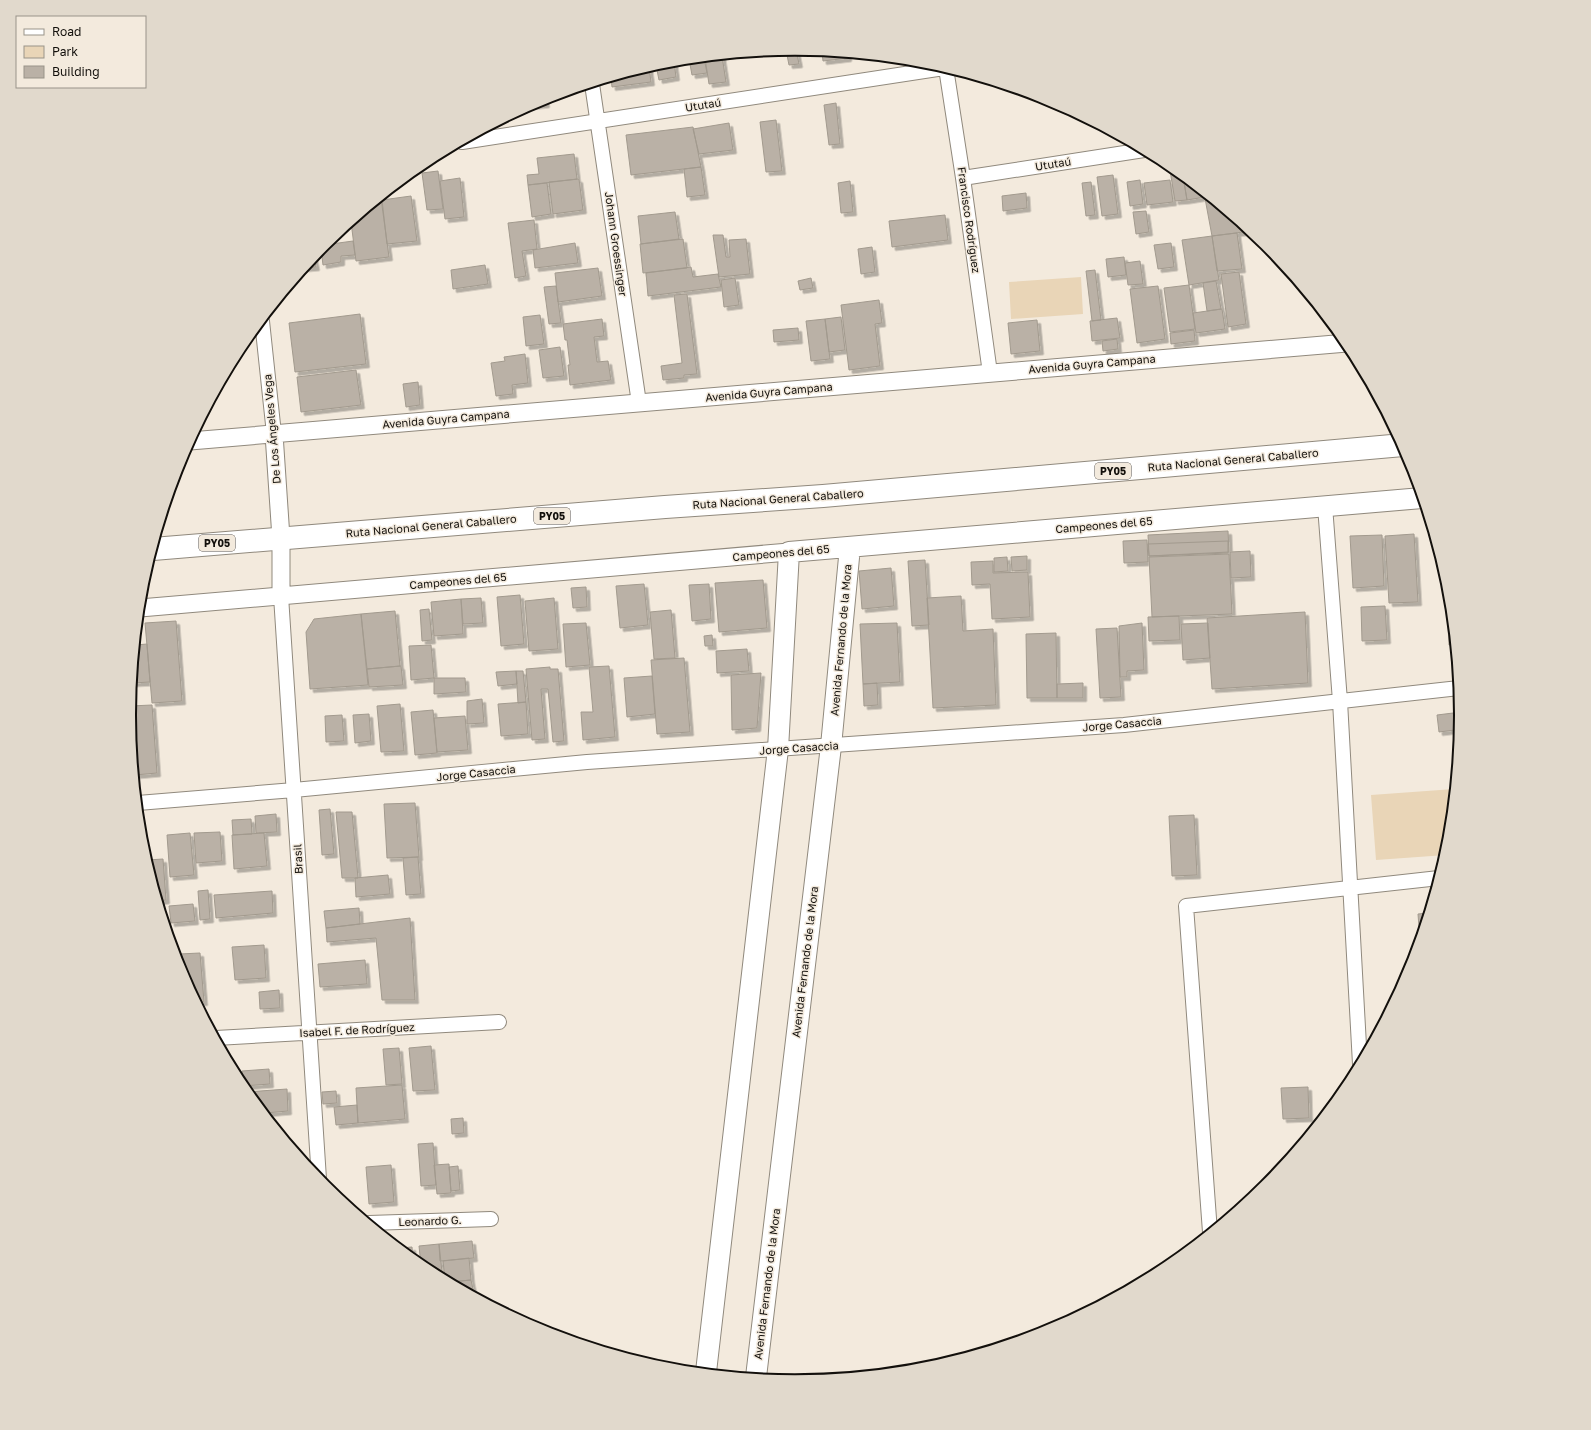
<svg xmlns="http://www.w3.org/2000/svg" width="1591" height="1430" font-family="'Golos Text',sans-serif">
<defs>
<filter id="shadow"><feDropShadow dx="3.5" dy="3.5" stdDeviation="0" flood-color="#0004"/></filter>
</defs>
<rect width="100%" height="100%" fill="#f3eadd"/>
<path fill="#e9d5b7" d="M1081,277L1083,314L1011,319L1009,282Z
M1454,789L1449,845L1446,855L1376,860L1371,795Z"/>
<path fill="#bab1a6" stroke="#a29a8e" filter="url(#shadow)" d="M796,49L799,64L789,65L786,50Z
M822,52L848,54V58L823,61Z
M722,56L726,82L709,84L705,58Z
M704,58L707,73L692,75L689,59Z
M674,62L676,77L659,80L656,65Z
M649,67L651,82L612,87L611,78Z
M545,98L546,104L529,106Z
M836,103L840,144L829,145L824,105Z
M776,120L782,171L766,172L760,122Z
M729,123L733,150L699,154L693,129Z
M693,127L701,167L631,175L626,135Z
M574,154L577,179L528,185L527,175L539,174L537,158Z
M1169,164L1183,176L1187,200L1175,201Z
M701,167L705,195L687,197L684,169Z
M438,171L443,209L427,210L422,173Z
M1113,175L1118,214L1102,216L1097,177Z
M1183,176L1204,193L1205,197L1187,200Z
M460,178L464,217L445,219L440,181Z
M579,179L583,210L553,214L549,182Z
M1140,180L1143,204L1130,206L1127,182Z
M1170,180L1173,202L1147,205L1144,183Z
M850,181L853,212L841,213L838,183Z
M1091,182L1095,215L1086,216L1082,183Z
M547,183L551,214L532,217L528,185Z
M1026,193L1027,208L1003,211L1002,196Z
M1204,193L1251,231L1212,236Z
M411,196L417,241L387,244L382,200Z
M381,198L389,257L356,261L351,222Z
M1146,211L1149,232L1136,234L1133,212Z
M675,212L679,239L641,244L638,216Z
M945,215L948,240L892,247L889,221Z
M534,220L537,249L522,251L526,276L515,278L508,223Z
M1237,233L1242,269L1217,271L1212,236Z
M713,235H723L726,257H730L729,240L746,239L750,274L719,277Z
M1212,236L1219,280L1189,285L1182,240Z
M683,239L687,268L643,273L640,244Z
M353,241L355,255L341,256V262L323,265L321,249L324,245Z
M575,243L578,263L535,268L533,250Z
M1171,243L1174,267L1158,269L1154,245Z
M872,247L875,272L861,274L858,249Z
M314,257L316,267L305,268Z
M1124,257L1126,275L1108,277L1106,259Z
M1140,261L1143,284L1128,285L1125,263Z
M485,265L488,284L453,289L451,270Z
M691,267L693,277L718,274L721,287L648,296L646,273Z
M598,268L602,296L558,302L555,273Z
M1095,270L1101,320L1092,321L1086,271Z
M1239,272L1246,324L1228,327L1221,274Z
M735,278L739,305L724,307L721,280Z
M811,278L813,288L800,290L798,281Z
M1216,281L1221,309L1207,311L1203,283Z
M1189,285L1195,329L1170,332L1164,288Z
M556,286L561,323L549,324L544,287Z
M1158,286L1165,339L1137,343L1130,289Z
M687,294L697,374L684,375V378L663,380L661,366L682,363L674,295Z
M879,300L882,323L875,324L880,366L849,370L841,305Z
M1222,309L1225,329L1196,333L1193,313Z
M360,314L366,364L295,372L289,323Z
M540,315L544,344L526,346L523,317Z
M841,317L845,350L829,352L825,319Z
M1117,318L1120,338L1092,341L1090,321Z
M602,319L604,336L594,337L597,362L608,361L611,380L570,385L568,365H570L567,340H565L563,324Z
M825,319L830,359L811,361L806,321Z
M1037,320L1040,351L1011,354L1008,323Z
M798,328L799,340L774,342L773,330Z
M1194,330L1195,341L1171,344L1170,333Z
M1117,339L1118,349L1103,351L1102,341Z
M560,347L564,376L543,378L539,350Z
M525,354L528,383L512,385L513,394L496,396L491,363L505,361L504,357Z
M356,370L361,405L301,412L297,377Z
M418,382L420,405L406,407L403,384Z
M1228,531L1229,552L1149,556L1148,535Z
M1414,534L1418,602L1389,603L1385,536Z
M1382,535L1384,586L1353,588L1350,536Z
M1147,540L1148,562L1124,563L1123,541Z
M1228,541V553L1149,556L1148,544Z
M1250,551L1251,577L1231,578L1230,552Z
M1229,554L1232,614L1152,617L1149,557Z
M1027,556V570L1012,571L1011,557Z
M1007,557L1008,571L994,572V558Z
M925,560L929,625L912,626L908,561Z
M993,561V573L1028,572L1030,617L992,619L990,584L972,585L971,562Z
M891,568L894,606L862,609L859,571Z
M763,580L767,628L719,632L715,583Z
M644,584L648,625L620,628L616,586Z
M709,584L711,619L692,621L689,585Z
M586,587L587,607L573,608L571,588Z
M520,595L524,644L501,646L497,597Z
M961,596L963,631L993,629L996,705L933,708L927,598Z
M481,598L483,623L463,624L461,599Z
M554,598L558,649L529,651L525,601Z
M461,599L463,634L434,636L431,602Z
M1385,606L1387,640L1362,641L1361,607Z
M1447,607H1451L1455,645H1449Z
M429,609L432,640L422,641L420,610Z
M671,610L675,658L654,659L650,612Z
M395,611L400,666L367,669L361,614Z
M1305,612L1308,683L1212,689L1207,618Z
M361,614L368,685L310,689L306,632L314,619Z
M1179,616L1180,640L1149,641L1148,617Z
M176,621L182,701L152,703L145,623Z
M586,623L590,665L566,667L563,624Z
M897,623L900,682L863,684L860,624Z
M1142,623L1144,670L1127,671V677H1120L1119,626Z
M1208,623L1210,658L1183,660L1181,624Z
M1117,628L1121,697L1100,698L1096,629Z
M1056,633L1057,698H1027L1026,634Z
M712,635L713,646H705L704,636Z
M147,644L150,682L133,683L136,645Z
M431,645L434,678L411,680L409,646Z
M747,649L749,671L717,673L716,651Z
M684,658L690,732L657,734L651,660Z
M401,666L403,685L369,687L367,669Z
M609,666L615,737L583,740L581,712H593L589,667Z
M550,667V669H558L564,741L553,742L548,689H541L545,739L532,740L526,669Z
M516,671L517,684L498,686L496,672Z
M516,671H523L526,702L518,703Z
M761,673L757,728L732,730L731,675Z
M652,676L655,714L627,717L624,678Z
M434,678H465L466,692L434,694Z
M877,683L878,705L864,706L863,684Z
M1083,683V698H1057V684Z
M482,699L484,723L467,724V701Z
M526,702L528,734L501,736L498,704Z
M400,704L404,751L381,752L377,706Z
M152,705L157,773L135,775L130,715V706Z
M433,710L437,753L415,755L411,712Z
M1453,713L1455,730L1439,732L1437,715Z
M369,714L371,741L355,743L353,715Z
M342,715L344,741L326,742L325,716Z
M465,716L468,750L437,752L434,718Z
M415,803L419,857L387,858L384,804Z
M330,809L334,854L322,855L319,810Z
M336,812H352L358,878H342Z
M276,814L277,832L256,833L255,816Z
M1194,815L1197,875L1172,876L1169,816Z
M251,819L252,834L233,835L232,820Z
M220,832L222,861L196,863L194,833Z
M190,833L194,875L170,877L167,835Z
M264,833L267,866L234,869L232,835Z
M418,857L421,894L406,895L403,858Z
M163,859L166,900L159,901L147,860Z
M388,875L390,894L356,897L355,878Z
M208,890L210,919L200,920L198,891Z
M272,891L273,913L216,918L214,895Z
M193,904L195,921L171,923L169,906Z
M359,908L360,924L326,928L324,911Z
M1428,913L1420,941L1418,914Z
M410,918L415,1000H382L376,938L327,942L326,928Z
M264,945L266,978L235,980L232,947Z
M200,953L204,1002H197L180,970L179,954Z
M365,960L367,984L320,987L318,964Z
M279,990L280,1008L260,1009L259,992Z
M431,1046L435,1090L413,1091L409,1048Z
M399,1048L402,1084L386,1085L383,1049Z
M269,1069L270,1084L243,1086L242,1071Z
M402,1085L405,1119L358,1123L356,1088Z
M1308,1087L1309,1118L1283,1119L1281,1088Z
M287,1089L288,1111L265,1113L247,1092Z
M336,1091L337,1103L323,1104L322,1092Z
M357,1105L358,1123L336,1125L334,1107Z
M463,1118L464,1133L452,1134L451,1119Z
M433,1143L436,1185L421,1186L418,1144Z
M449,1164L451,1193L437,1194L434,1165Z
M391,1165L394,1202L369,1204L366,1167Z
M458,1166L460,1190L451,1191L449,1167Z
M472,1241L474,1258L440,1261L439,1244Z
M439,1244L442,1272L433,1273L421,1265L419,1246Z
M412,1247L413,1259L400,1248Z
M469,1258L471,1280L450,1282L445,1279L443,1261Z
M471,1280L474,1294L450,1282Z"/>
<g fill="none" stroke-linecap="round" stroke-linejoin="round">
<defs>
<path id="minor" d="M946,68L963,178L990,373
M592,84L639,403
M462,142L944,68
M963,178L1144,150
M262,321L274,434
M1325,506L1340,701L1360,1064
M281,596L319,1179
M138,803L294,790L587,762L1124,725L1459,688
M216,1038L499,1022
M369,1223L491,1219
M1210,1232L1186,906L1439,878"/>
<path id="tertiary" d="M274,434L281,538V596
M190,441L1347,343
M140,608L789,552"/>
<path id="secondary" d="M706,1372L778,749L789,552L1422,498
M756,1377L831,746L850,547"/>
<path id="trunk" d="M153,549L665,507L823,496L1403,445"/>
</defs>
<use href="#minor" stroke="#90897d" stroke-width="16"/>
<use href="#tertiary" stroke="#90897d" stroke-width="19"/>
<use href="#secondary" stroke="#90897d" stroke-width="22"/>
<use href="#trunk" stroke="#90897d" stroke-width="24"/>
<use href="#minor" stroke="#fff" stroke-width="14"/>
<use href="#tertiary" stroke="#fff" stroke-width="17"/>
<use href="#secondary" stroke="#fff" stroke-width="20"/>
<use href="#trunk" stroke="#fff" stroke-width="22"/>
</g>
<g text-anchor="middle" stroke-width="3" stroke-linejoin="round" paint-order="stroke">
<g fill="#f3eadd" stroke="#56514b" stroke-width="1">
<rect x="1095" y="463" width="36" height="16" rx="3"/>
<rect x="534" y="508" width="36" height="16" rx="3"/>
<rect x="199" y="535" width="36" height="16" rx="3"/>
</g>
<g font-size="10" font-weight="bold" fill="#13100c">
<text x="1113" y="475">PY05</text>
<text x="552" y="520">PY05</text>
<text x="217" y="547">PY05</text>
</g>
<g font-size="11" fill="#13100c" stroke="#f3eadd">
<text transform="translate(703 105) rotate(-9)" y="4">Ututaú</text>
<text transform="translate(1053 164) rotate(-9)" y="4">Ututaú</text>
<text transform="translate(969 220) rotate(82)" y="4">Francisco Rodríguez</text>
<text transform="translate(616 244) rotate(82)" y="4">Johann Groessinger</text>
<text transform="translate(1092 364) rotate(-5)" y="4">Avenida Guyra Campana</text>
<text transform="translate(769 392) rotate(-5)" y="4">Avenida Guyra Campana</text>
<text transform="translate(446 419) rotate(-5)" y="4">Avenida Guyra Campana</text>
<text transform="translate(272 429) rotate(-95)" y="4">De Los Ángeles Vega</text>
<text transform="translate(1233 460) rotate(-5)" y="4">Ruta Nacional General Caballero</text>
<text transform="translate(778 499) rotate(-4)" y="4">Ruta Nacional General Caballero</text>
<text transform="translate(1104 525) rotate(-5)" y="4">Campeones del 65</text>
<text transform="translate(431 526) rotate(-5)" y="4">Ruta Nacional General Caballero</text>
<text transform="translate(781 553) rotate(-5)" y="4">Campeones del 65</text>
<text transform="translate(458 581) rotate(-5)" y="4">Campeones del 65</text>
<text transform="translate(841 640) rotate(-85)" y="4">Avenida Fernando de la Mora</text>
<text transform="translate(1122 724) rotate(-5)" y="4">Jorge Casaccia</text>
<text transform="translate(799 748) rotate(-4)" y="4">Jorge Casaccia</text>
<text transform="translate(476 773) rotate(-6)" y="4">Jorge Casaccia</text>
<text transform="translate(298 859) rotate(-93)" y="4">Brasil</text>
<text transform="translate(805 962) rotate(-83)" y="4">Avenida Fernando de la Mora</text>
<text transform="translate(357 1030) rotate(-3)" y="4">Isabel F. de Rodríguez</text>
<text transform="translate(430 1221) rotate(-2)" y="4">Leonardo G.</text>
<text transform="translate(767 1284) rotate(-83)" y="4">Avenida Fernando de la Mora</text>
</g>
</g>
<path d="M0 0H1591V1430H0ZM136 715a659 659 0 1 1 1318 0a659 659 0 1 1-1318 0Z" fill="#e1d9cc" fill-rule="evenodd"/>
<path fill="none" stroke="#13100c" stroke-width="2" d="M136 715a659 659 0 1 1 1318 0a659 659 0 1 1-1318 0Z"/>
<rect x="16" y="16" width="130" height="72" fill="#f3eadd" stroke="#999389"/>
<rect x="24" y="29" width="20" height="6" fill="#ffffff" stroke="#999389"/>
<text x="52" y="36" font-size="12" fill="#13100c">Road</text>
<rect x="24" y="46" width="20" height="12" fill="#e9d5b7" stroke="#999389"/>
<text x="52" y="56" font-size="12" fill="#13100c">Park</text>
<rect x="24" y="66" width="20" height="12" fill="#bab1a6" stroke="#999389"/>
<text x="52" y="76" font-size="12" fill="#13100c">Building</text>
</svg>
